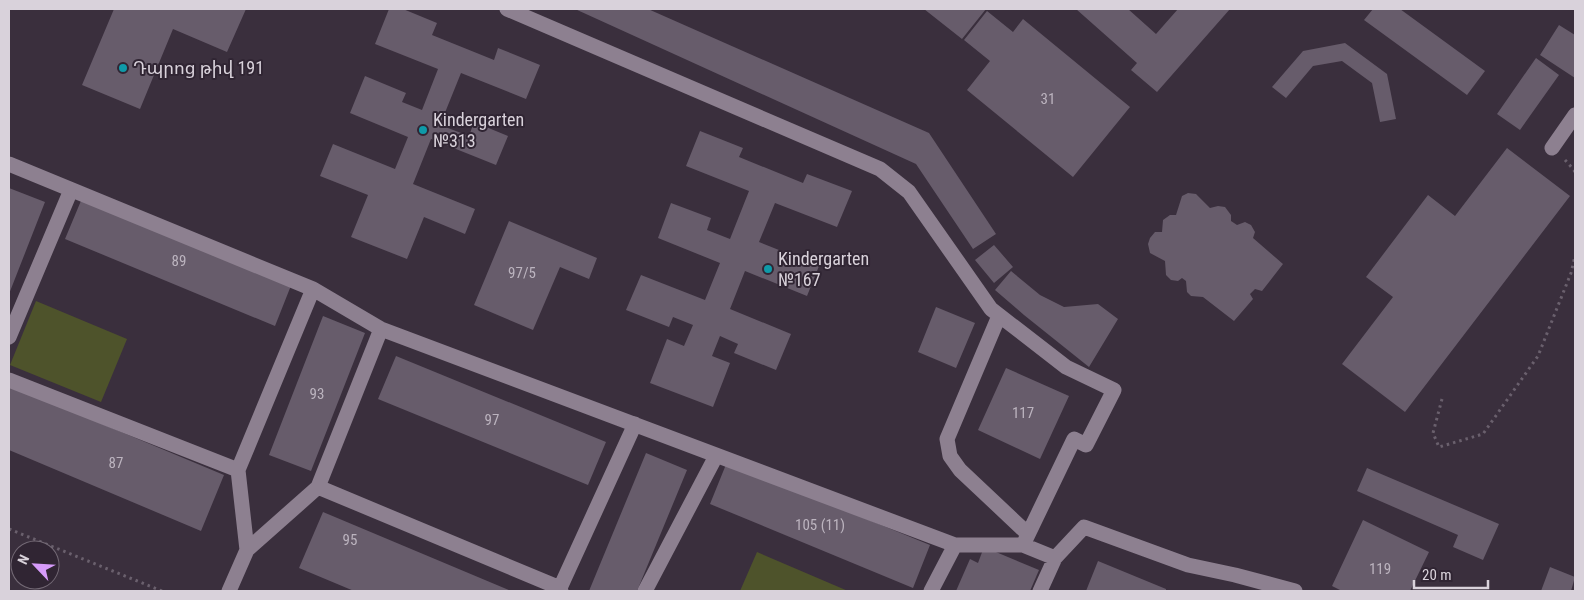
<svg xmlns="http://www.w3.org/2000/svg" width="1584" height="600" font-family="'Roboto Condensed','Noto Sans Armenian',sans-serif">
<rect width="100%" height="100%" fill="#3a2f3d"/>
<path fill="#4e532b" d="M36,301L127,339L101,402L10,365Z
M757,552L848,591H740Z"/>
<path fill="#675c6b" d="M114,9H171L174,10L175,9H246L227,52L173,29L140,109L82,85Z
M389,9H403L437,23L432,35L494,60L498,48L540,65L526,99L461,73L440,125L469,136L474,122L508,136L496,165L431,139L413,184L475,209L465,234L424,217L407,259L351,237L368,195L320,176L333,144L395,169L408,137L350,113L365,76L406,93L402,102L422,110L438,69L375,44Z
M575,9H648L929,133L996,234L973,249L916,164Z
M924,9H986L962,39Z
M1076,9H1128L1156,34L1178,9H1230L1157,92L1131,70L1137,63Z
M1373,9H1400L1485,71L1467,95L1364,20Z
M987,11L1013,32L1023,19L1130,107L1073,177L967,90L990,61L964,40Z
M1559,25L1575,35V78L1540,55Z
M1345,43L1387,74L1396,119L1380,122L1372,83L1342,61L1313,66L1286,98L1272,87L1303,51Z
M1536,58L1559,75L1520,130L1497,114Z
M700,131L743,148L739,157L803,183L807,174L852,191L837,227L775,203L759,242L819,266L807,296L745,271L730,309L791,334L776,370L734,353L738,344L720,336L712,356L730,363L713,407L650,383L667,339L684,346L693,325L673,317L669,327L626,310L641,275L705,300L720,263L658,238L671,203L711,218L707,230L730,239L749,191L686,166Z
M1507,148L1570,196L1405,412L1342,364L1393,297L1366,277L1428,195L1455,216Z
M9,188L45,202L9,294Z
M1188,193L1196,194L1210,208L1218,206L1225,207L1231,215V221L1237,225L1245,222L1251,225L1255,232L1253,238L1283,264L1262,291L1255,289L1250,294L1253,299L1234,321L1203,297L1191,296L1187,292L1186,281L1182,278L1178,281L1171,280L1166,275L1165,261L1150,253L1148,244L1150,238L1155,232H1162L1163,220L1170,215H1176L1182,196Z
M83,196L292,283L275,326L65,239Z
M509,221L597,258L589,279L560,267L533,330L474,305Z
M994,245L1013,267L994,283L975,260Z
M1011,271L1040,295L1064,307L1098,304L1118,319L1089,367L1024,315L995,290Z
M936,307L975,323L956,368L918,352Z
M323,316L365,333L311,471L269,455Z
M396,356L606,442L588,485L378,399Z
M1006,368L1069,396L1040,459L978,430Z
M9,385L224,475L201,531L9,450Z
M646,453L687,470L637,591H589Z
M727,462L930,545L913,588L710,504Z
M1367,468L1499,524L1483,560L1453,547L1458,535L1357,491Z
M323,512L511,591H354L299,568Z
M1363,520L1429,552L1410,591H1342L1332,586Z
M984,547L1039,570L1030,591H956L970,559L978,563Z
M1098,561L1166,589V591H1086Z
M1550,567L1575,577L1571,591H1541Z"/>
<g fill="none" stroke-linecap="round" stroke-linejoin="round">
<path stroke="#6a606d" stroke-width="3" stroke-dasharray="2.5 4" stroke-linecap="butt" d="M1565,160L1574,170L1575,173
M1442,399L1433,433L1439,447L1483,434L1538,356L1571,273L1575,256
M9,529L162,591"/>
<path stroke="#8d8090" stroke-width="15" d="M507,9L880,169L909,192L991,309L1066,367L1114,390L1086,445L1074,439L1023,545
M1552,148L1575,115
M9,164L313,289L381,329L955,545H1023L1055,558L1084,527L1188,565L1235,575L1295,591
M999,316L947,439L950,456L960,470L1028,534
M9,337L71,190
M9,380L238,470
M318,487L560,588
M247,550L238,470L313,289
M229,591L247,550L318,487L381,329
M561,591L560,588L635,424
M645,591L716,456
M931,591L955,545
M1040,591L1055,558"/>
</g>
<g fill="#0f9aa8" stroke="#302533" stroke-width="2">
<circle cx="123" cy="68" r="5"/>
<circle cx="423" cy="130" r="5"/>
<circle cx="768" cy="269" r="5"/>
</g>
<g text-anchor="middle" stroke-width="4" stroke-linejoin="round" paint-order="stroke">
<g font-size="15" fill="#bcb4bf">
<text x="1048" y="104">31</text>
<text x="179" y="266">89</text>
<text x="522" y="278">97/5</text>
<text x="317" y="399">93</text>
<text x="1023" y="418">117</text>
<text x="492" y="425">97</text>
<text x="116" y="468">87</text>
<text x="820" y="530">105 (11)</text>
<text x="350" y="545">95</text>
<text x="1380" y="574">119</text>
</g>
<g font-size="18" fill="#d9d2db" stroke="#302533" text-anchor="start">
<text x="133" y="74">Դպրոց թիվ 191</text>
<text x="433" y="126">Kindergarten<tspan x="433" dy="21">№313</tspan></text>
<text x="778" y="265">Kindergarten<tspan x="778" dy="21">№167</tspan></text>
</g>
</g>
<rect width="1584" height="600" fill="none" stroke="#d9d2db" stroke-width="20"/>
<g transform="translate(35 565) rotate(295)"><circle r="24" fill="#302533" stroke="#746a76"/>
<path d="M0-4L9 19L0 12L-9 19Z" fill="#d69bfa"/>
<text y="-8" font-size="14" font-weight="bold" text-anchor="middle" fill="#d9d2db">N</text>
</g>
<path d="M1414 580v8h74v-8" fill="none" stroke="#d9d2db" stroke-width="2.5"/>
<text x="1422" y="580" font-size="15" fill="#d9d2db" stroke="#302533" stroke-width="4" paint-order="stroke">20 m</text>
</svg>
